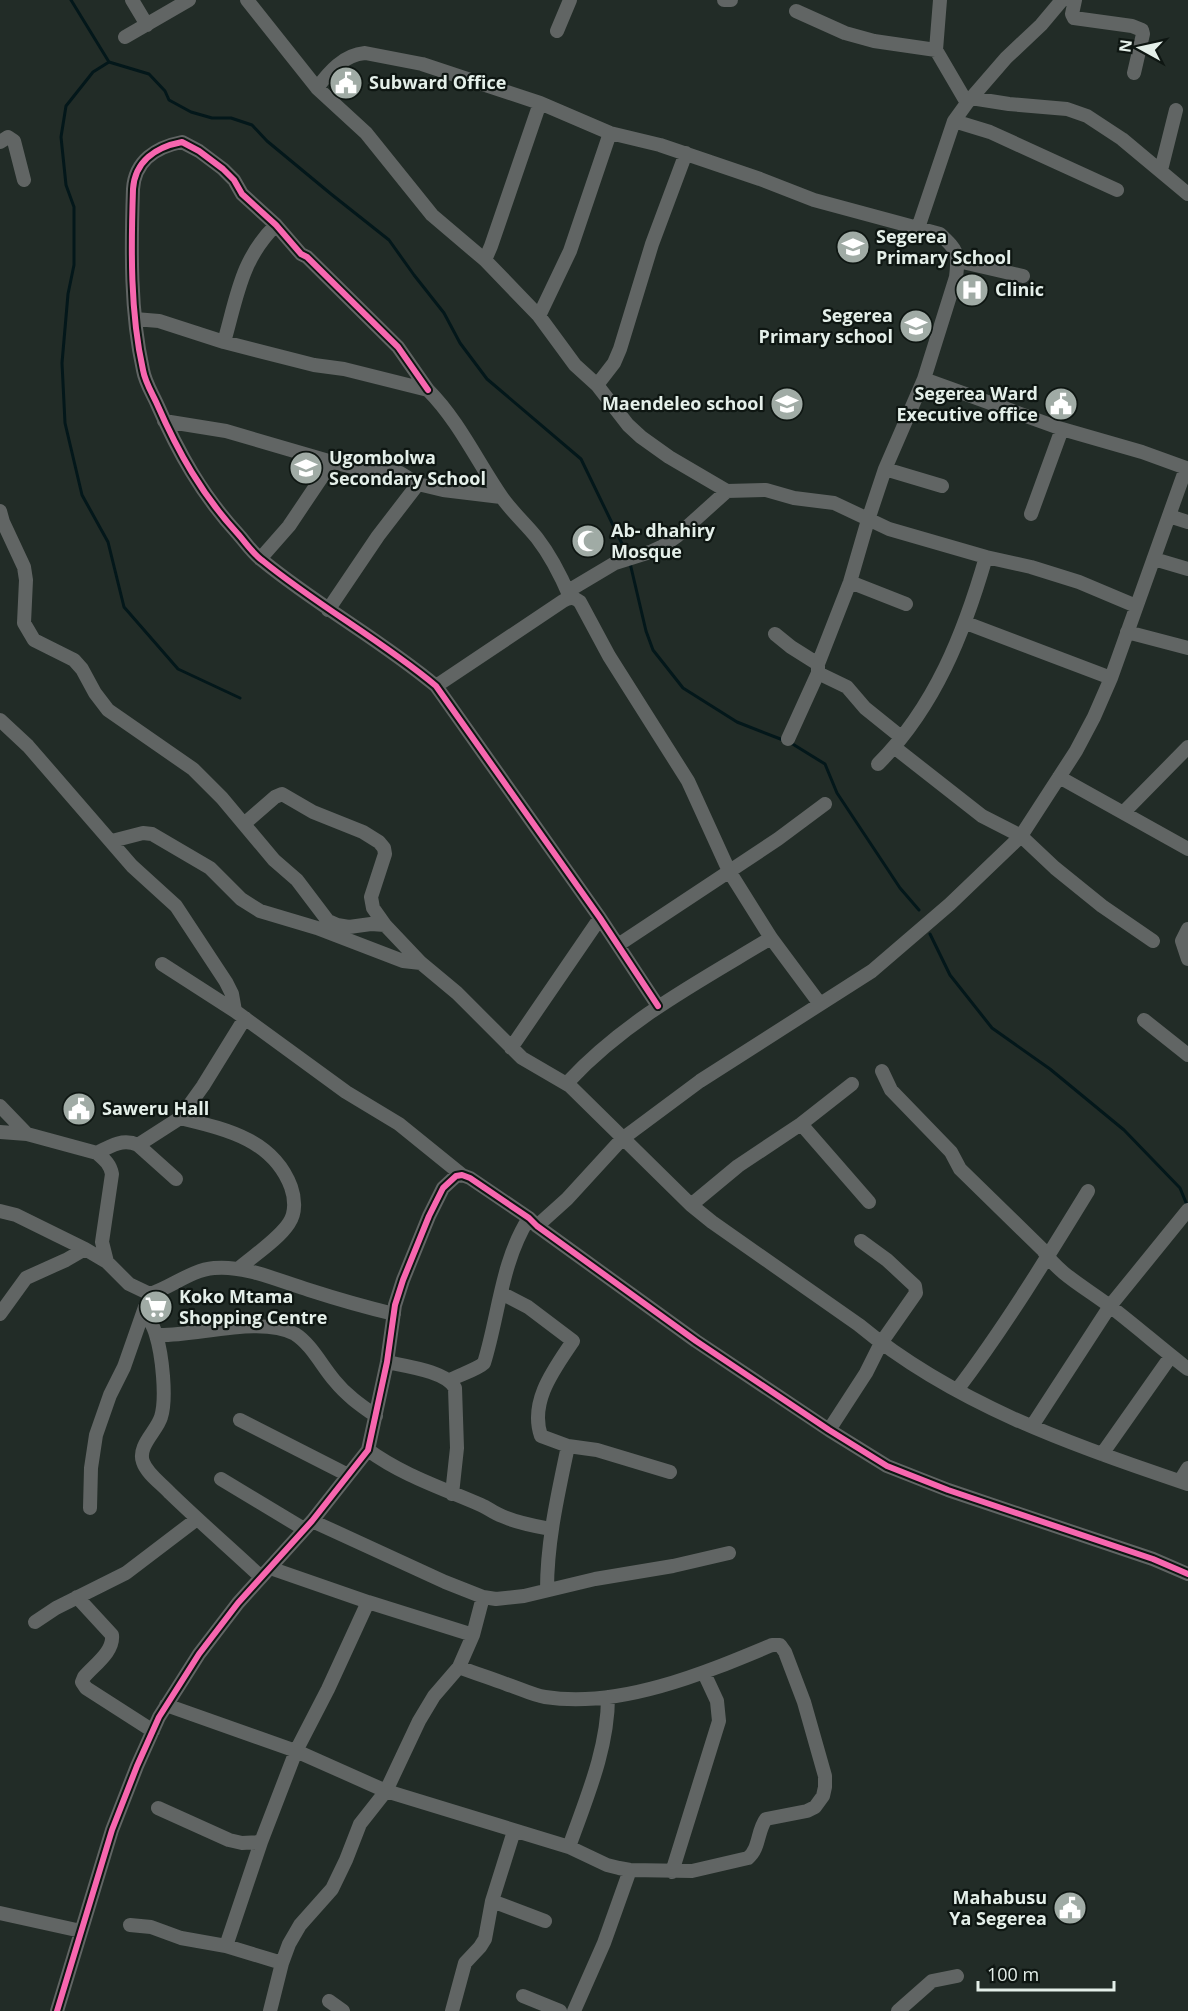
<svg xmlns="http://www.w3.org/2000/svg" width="1188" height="2011" font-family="'Open Sans',sans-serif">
<rect width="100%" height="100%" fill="#222c27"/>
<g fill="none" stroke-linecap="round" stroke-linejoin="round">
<path stroke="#03171a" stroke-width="3" d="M71,0L109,62L149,74L165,91L169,100L191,112L212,118H231L252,125L267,141L331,194L389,240L414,275L444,313L460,343L487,379L581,459L627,554
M109,62L93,72L66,106L61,137L66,185L74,207V265L68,294L62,363L65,423L82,495L108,542L124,607L178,669L240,698
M630,563L646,631L653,650L683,688L737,722L783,740
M791,743L825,764L837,793L900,888L919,910
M930,934L950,975L992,1028L1050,1069L1124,1130L1180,1188L1187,1205"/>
<path stroke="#616564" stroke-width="14" d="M132,0L147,25
M247,0L317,88L366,133L432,215L485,260L539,316L575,365L597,385L628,425L641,437L669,457L727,491L766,490L794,498L834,503L889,529L986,557L1031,567L1079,582L1136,606
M724,0H731
M940,0L936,50L967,103
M1075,0L1072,14L1074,18L1132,26L1142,30L1143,34L1134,73
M796,11L845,33L874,41L936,50
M557,31L570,0
M125,37L189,0
M317,88C329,72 343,55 365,53L422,64L540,103L610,133L660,145L760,179L814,200L940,234C958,251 959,253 956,277L924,379L885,469L868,520L850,582L818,664V673L847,687L865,708L901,737
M971,98L1009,104L1067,109L1087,116L1122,139L1188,194
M954,121L990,132L1117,190
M0,142L8,137L14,141L24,180
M1161,170L1176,110
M918,228L954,121L967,103L1006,58L1041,25L1062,0
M485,260L491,246L540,103
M958,261L1023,276
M539,316L570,251L610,133
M135,319L159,321L224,342L314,365L344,369L428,390C458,420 477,461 501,496C511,511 525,523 537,538C551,556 561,576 570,597
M224,342C237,297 241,259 276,225
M597,385L614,363L620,349L652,244L686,153
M428,390L398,347L307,257L301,254L276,225L242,194L234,180L223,169L199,151L182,142C156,147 135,161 133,189C131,248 130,312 143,370C145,382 152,393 157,404C178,452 202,495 238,534C246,543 253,554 263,561C318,606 381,640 436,686L600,918L658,1006
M164,421L226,431L332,462L365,470L400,473L418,484L443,490L501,497
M885,469L942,486
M0,511L3,522L24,567L26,580L24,623L34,640L74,660L82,669L95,693L108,710L193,769L222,798L274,860L297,880L328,921L337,925L349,927L371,924L385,925
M1031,514L1062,429
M1169,516L1188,522
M260,559L289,526L332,462
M1154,559L1188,569
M850,582L906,604
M568,591L615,563L650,552L663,546L677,536L727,491
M328,610L378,536L418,484
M966,623L1111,678
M1127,632L1188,648
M775,634L791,647L818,664
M436,686L563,601C570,597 574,597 580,602L609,656L688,781L729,871L771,938L820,1004
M0,720L28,746L132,866L176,906L226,982L232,994L235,1011
M788,739L818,673
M894,747L982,816L1021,836L1055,868L1102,906L1153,941
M878,764C935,707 964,633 986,557
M1059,777L1188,849
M1124,812L1188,747
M244,824L275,797L282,794L313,812L363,832L379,842L384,848L385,854L371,897L373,908L385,925L421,963L457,993L522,1058L570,1086
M112,841L143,833L152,834L210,868L241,899L260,911L317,928L403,961L421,963
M1188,929L1182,941L1188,959
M771,938C700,981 627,1019 569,1081L570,1086L691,1205L712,1222L859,1325C953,1403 1073,1446 1188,1484
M618,945L778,839L825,804
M162,964L235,1011L346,1092L399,1124L462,1175
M1144,1020L1188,1055
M511,1048L600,918
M882,1071L891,1090L951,1152L960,1169L1043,1250C1058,1274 1088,1289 1111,1307C1137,1327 1162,1349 1188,1369
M0,1106L27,1134
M180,1118L203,1086L245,1018
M801,1124L869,1202
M0,1132L27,1134L97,1153C105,1160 110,1164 112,1174L102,1242L107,1262
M138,1145L180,1118C225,1129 273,1139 291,1187C295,1198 296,1213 289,1223C279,1239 253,1256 238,1269
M97,1153C110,1146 123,1138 138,1145L176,1179
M691,1205L738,1166L801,1124L852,1084
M0,1211L16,1215L85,1249L107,1262L129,1284L150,1294C172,1287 191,1270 214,1268C245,1265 279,1281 309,1290C337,1299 365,1307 394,1314
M537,1226L567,1199L622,1139L700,1081L872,971L950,904L1021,836L1076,751L1094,717L1111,678L1186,468L1142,452L1062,429L924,379
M501,1293L528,1307L573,1341C555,1368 529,1401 541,1436L568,1446L597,1450L670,1472
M145,1310C148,1318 154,1326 156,1335C162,1354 167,1398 161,1417C157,1431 137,1446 143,1462C147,1474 162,1484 170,1493C200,1522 231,1549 261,1577
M0,1314L26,1278L66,1260L85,1249
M156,1335C194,1337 261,1315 295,1334C311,1344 322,1366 334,1380C346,1395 360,1405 376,1416
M387,1362C405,1366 446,1371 455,1388L457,1448L452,1494
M450,1380C459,1375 478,1369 484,1363C499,1315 501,1262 529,1218
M957,1390C1004,1328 1047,1258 1088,1191
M240,1420L348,1475
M1032,1426L1110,1306L1188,1210
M829,1430L866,1373L881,1343L916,1293L915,1286L887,1260L861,1241
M368,1450C402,1475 442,1488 481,1505C488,1508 494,1513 502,1516C517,1523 535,1526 551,1529
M1102,1454L1171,1356
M221,1479L304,1529
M1180,1481L1188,1468
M90,1508L91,1468L96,1435L110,1395L124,1367L145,1307
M312,1521L445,1582L483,1597L496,1599L524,1596L595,1579L673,1566L729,1553
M270,1568L368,1602L473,1635
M547,1590C547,1541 558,1494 568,1446
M77,1597L112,1635C114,1652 94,1665 84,1677L82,1682L86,1688L153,1731
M35,1622L56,1608L126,1573L197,1519
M166,1705L296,1751L386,1791L569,1847L607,1865L619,1868L630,1870L692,1871L748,1858C760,1848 757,1831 766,1819L807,1811L815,1807L823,1796L825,1787V1776L804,1702L785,1652L780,1645H772C705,1673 620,1709 545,1697C532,1695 519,1688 506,1684C490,1678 474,1673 459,1667
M158,1808L229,1840L242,1843L261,1842
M569,1847C586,1799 608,1749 608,1697
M672,1872L719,1721L717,1701L704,1673
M492,1901L545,1921
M0,1913L81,1931
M130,1925L151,1927L181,1938L226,1946L282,1963
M226,1946L261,1842L296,1751L328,1689L368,1602
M523,1996L560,2011
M329,2001L343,2011
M57,2011L112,1830L137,1766L159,1717L199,1654L238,1603L312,1521L368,1450L387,1362L395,1305L403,1280L429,1216L443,1188L456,1176L462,1175L470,1178L529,1218L537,1226L696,1341L829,1430L887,1466L948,1490L1153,1559L1188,1574
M270,2011L282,1963L289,1944L300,1925L332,1889L346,1860L360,1824L386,1791L419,1721L434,1696L459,1667L473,1635L483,1597
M452,2011L465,1963L480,1947L485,1939L492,1901L514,1831
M574,2011L604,1943L630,1870
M898,2011L932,1981L957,1976"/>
<defs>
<path id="cycleway" d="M428,390L398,347L307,257L301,254L276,225L242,194L234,180L223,169L199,151L182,142C156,147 135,161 133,189C131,248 130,312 143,370C145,382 152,393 157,404C178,452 202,495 238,534C246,543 253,554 263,561C318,606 381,640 436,686L600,918L658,1006
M57,2011L112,1830L137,1766L159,1717L199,1654L238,1603L312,1521L368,1450L387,1362L395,1305L403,1280L429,1216L443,1188L456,1176L462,1175L470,1178L529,1218L537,1226L696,1341L829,1430L887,1466L948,1490L1153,1559L1188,1574"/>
</defs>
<use href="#cycleway" stroke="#0e1612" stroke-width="10"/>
<use href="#cycleway" stroke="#f766af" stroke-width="6"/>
</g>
<defs>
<symbol id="civic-disc" viewBox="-11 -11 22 22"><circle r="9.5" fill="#a0aba5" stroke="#0e1612"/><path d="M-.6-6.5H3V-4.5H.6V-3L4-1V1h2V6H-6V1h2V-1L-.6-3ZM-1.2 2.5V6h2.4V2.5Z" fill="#fff"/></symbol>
<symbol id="school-disc" viewBox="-11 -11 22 22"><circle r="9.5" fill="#a0aba5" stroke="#0e1612"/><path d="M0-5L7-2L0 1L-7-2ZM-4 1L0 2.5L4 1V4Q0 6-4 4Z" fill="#fff"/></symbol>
<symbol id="hospital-disc" viewBox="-11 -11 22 22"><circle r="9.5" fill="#a0aba5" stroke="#0e1612"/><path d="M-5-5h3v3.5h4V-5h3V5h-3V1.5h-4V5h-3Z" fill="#fff"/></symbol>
<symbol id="mosque-disc" viewBox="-11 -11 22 22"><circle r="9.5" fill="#a0aba5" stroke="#0e1612"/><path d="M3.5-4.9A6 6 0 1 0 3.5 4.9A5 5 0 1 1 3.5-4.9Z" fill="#fff"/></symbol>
<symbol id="supermarket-disc" viewBox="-11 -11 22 22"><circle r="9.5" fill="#a0aba5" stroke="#0e1612"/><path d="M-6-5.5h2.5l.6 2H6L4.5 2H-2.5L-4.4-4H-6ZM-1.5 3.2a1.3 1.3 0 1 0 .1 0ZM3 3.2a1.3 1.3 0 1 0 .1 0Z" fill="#fff"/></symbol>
</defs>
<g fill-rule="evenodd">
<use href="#civic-disc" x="327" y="64" width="38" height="38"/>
<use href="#school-disc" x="834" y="228" width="38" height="38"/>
<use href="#hospital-disc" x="953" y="271" width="38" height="38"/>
<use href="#school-disc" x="897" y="307" width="38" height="38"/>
<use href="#school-disc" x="768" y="385" width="38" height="38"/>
<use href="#civic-disc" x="1042" y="385" width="38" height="38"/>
<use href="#school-disc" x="287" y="449" width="38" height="38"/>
<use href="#mosque-disc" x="569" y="522" width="38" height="38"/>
<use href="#civic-disc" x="60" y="1090" width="38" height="38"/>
<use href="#supermarket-disc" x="137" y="1288" width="38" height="38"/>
<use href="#civic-disc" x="1051" y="1889" width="38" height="38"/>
</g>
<g text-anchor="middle" stroke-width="4.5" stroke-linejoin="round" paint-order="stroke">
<g font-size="18" font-weight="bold" fill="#e4efe9" stroke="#0e1612" text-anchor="start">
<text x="369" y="89">Subward Office</text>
<text x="876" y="243">Segerea<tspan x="876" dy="21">Primary School</tspan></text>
<text x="995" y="296">Clinic</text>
<text x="893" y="322" text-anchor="end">Segerea<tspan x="893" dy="21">Primary school</tspan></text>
<text x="1038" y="400" text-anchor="end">Segerea Ward<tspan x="1038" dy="21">Executive office</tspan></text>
<text x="764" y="410" text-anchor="end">Maendeleo school</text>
<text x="329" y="464">Ugombolwa<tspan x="329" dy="21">Secondary School</tspan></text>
<text x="611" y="537">Ab- dhahiry<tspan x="611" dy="21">Mosque</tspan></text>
<text x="102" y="1115">Saweru Hall</text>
<text x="179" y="1303">Koko Mtama<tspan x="179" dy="21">Shopping Centre</tspan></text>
<text x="1047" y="1904" text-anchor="end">Mahabusu<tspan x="1047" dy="21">Ya Segerea</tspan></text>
</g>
</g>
<g transform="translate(1140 48) rotate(278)" stroke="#0e1612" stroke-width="4.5" paint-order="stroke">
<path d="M0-4.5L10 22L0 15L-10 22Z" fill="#e4efe9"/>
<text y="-9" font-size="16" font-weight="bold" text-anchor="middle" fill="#e4efe9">N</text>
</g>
<path d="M978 1981v9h136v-9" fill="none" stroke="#e4efe9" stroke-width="3"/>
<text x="987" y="1981" font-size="18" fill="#e4efe9" stroke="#0e1612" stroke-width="4.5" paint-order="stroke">100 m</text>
</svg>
